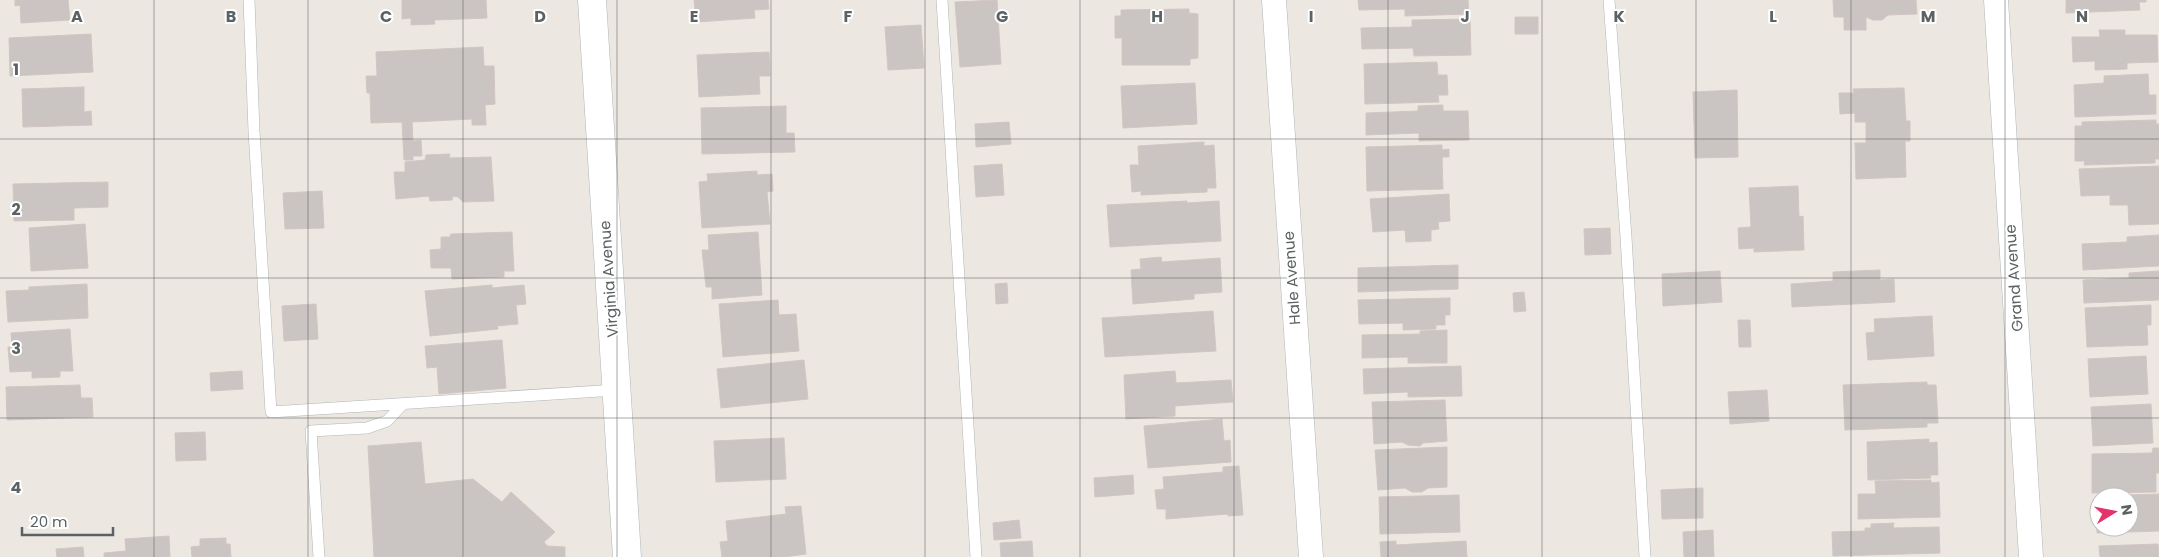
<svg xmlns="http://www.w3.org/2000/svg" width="2159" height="557" font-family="Poppins,sans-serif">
<rect width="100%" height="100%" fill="#ede7e2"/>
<path fill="#cac4c2" stroke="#d2c6c1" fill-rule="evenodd" d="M15,0H68L70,20L21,23L20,5L15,6Z
M402,0H486L487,18L434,20L435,24L411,25V18L402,19Z
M694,0H768L769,9L754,10L755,18L696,22Z
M997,0L1001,64L960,67L955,2Z
M1358,0H1468L1469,14L1405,16V9L1359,10Z
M1833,0H1916L1917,14L1888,15L1882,20H1873L1866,17V30H1844V17H1834Z
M2066,0H2146V2H2139L2140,10L2066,13Z
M1189,9V13L1198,14V58L1190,59V65H1122V38H1115V16H1121V10Z
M1515,17H1538V34H1515Z
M1470,19L1471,55L1414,56L1413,48L1362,49L1361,28L1412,27V20Z
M921,25L924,68L888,70L885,27Z
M2099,30H2125V35H2157L2158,62L2127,63V69L2095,70V61L2073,62L2072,37H2100Z
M91,34L93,72L10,76L9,38Z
M483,47L484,66H494L495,104L485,105L486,125H472V119L412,122L413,141L421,140L422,156H413V160H404L402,122L371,123L370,93H367L366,76H377L376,52Z
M769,52L770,76H759L760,94L699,97L697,55Z
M1437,62L1438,75H1447L1448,95H1438L1439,102L1365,104L1364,64Z
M2148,74L2149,95H2156V114L2075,117L2074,85L2104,83V76Z
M1195,83L1197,124L1123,128L1121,86Z
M84,87V112L91,111L92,125L23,127L22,89Z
M1904,88L1906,121H1910V141H1905L1906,177L1856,179L1855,143H1866V122H1855V113L1840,114L1839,93H1854L1853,89Z
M1737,90L1738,157L1695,158L1693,92Z
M1443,105V111H1468L1469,140L1419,141V133L1366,135V113L1418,111V106Z
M786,106V133H794L795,152L702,154L701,108Z
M2156,120V124H2159V159H2155V163L2084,165L2085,161H2075V126H2082V122Z
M1009,122L1011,144L976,147L975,124Z
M1204,142V146L1214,145L1216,188H1207V192L1141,195V191L1132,192L1130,165H1139L1138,146Z
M1442,145V150L1449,149V157H1442L1443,189L1367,191L1366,147Z
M450,154L449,158L491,157L494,201L463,202L458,197L453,196L452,200L430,201L429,196L396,199L394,172H405V162L425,160L426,155Z
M1002,164L1004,195L976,197L974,166Z
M2159,166V224L2129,225L2128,205H2110V195L2081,196L2079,169Z
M757,171V175L772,174L773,191L767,192L770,224L702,228L699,182L708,181L707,174Z
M108,182V207L74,208V220L14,221L13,184Z
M1798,186L1799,217L1803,216L1804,250L1754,252V248L1739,249L1738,228L1751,227L1749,188Z
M322,191L324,228L285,229L283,193Z
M1449,194L1450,221L1438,222L1439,229L1431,230V241L1406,242L1405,230L1373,232L1370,199Z
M1187,201V203L1219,201L1221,241L1110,247L1107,205Z
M85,224L88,268L31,271L29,228Z
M1610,228L1611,254L1585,255L1584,229Z
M512,232L514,271H504V277L452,279L451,268H431L430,250L441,249V237H450L451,234Z
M758,232L762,295L712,299V287H706L702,250H709L708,235Z
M2159,235V266L2083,270L2082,244L2127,242V237Z
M1161,257L1162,262L1220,258L1222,292L1194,294V299L1133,304L1131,270L1141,269L1140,259Z
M1458,265V289L1358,292V268Z
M1880,270V280L1894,279L1895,302L1792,307L1791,284L1833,281V272Z
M1720,271L1722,302L1663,306L1662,274Z
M2159,271V300L2084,303L2083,280L2129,278V273Z
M1007,283L1008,303L996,304L995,284Z
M87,284L88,318L8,322L6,291L29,290V287Z
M492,285V288L524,285L526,304L516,305L518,324L497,326L498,329L430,336L425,291Z
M1524,292L1526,311L1514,312L1513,293Z
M1450,298V315H1445V325H1436V329L1403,330V323L1359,324L1358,300Z
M778,300L779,315L796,314L799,351L723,357L719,304Z
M316,304L318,339L284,341L282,306Z
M2151,305V325H2147L2148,345L2087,347L2085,308Z
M1213,311L1216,351L1105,357L1102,318Z
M1932,316L1934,356L1868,360L1866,333L1875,332L1874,319Z
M1738,320H1750L1751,347H1739Z
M70,329L73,371H60V377L32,378V371L10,372L8,347H12L11,333Z
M1447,330V363H1408V357L1362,358V335L1420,334V331Z
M502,340L506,388L439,394L437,367L427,368L425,346Z
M2146,356L2148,394L2090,397L2088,359Z
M804,360L808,399L721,408L717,369Z
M1461,366L1462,396L1408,397V392L1364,394L1363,369Z
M242,371L243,389L211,391L210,373Z
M1175,371L1176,383L1231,380L1233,402L1175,406V416L1126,419L1124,375Z
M1927,382V385H1936L1938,423H1927V427L1845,430L1843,385Z
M80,385L81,398H92L93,417L7,420L6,387Z
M1767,390L1769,421L1730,424L1728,392Z
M1445,400L1447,441L1423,443L1420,446L1408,445L1402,442L1374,444L1372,402Z
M2151,404L2153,443L2093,446L2091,407Z
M1222,419L1224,441L1230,440L1231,462L1148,468L1144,426Z
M205,432L206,460L176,461L175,433Z
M784,438L786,479L716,482L714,441Z
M1929,439V443L1937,442L1938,475H1930L1931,478L1868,480L1867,442Z
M421,442L425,484L473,479L502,502L511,492L555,532L544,542L547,546L565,547V557H374L368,446Z
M1447,447V487L1428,488L1422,492H1412L1405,488L1378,490L1375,450Z
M2153,448H2159V473H2156V492L2092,493V454L2152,453Z
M1239,466L1243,515L1228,516V514L1166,519V509H1157L1155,490L1164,489L1163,477L1223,472V467Z
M1133,475L1134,494L1095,497L1094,478Z
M1931,480V483L1939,482L1940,517L1858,519V494H1876L1875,481Z
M1703,488V518L1662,519L1661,490Z
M2159,494V531L2097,533L2096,496ZM2099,497H2129V527H2099Z
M1459,495L1460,532L1380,534L1379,497Z
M801,506L806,554L784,557H722L720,542L728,541L726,521L786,514L785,507Z
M1019,520L1021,538L994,540L993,523Z
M1894,523L1893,528L1939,527L1940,553L1833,556L1832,532L1865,531V528H1871V524Z
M1713,530L1714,557H1684L1683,532Z
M169,536L170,557H104V553L126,551L125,539Z
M226,538V544H230L231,557H192L191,547L200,546V539Z
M1032,541L1033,557H1001L1000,543Z
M1396,541V545L1466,541L1467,557H1381L1380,542Z
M2158,544L2159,557H2100L2099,546Z
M83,547L84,557H57L56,549Z"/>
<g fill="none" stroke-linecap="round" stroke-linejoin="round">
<defs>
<path id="lane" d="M249,0L254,131L271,412L616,390
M942,0L976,557
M1609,0L1626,237L1645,557
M319,557L311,431L367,428L387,421L403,404"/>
<path id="street" d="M1274,0L1311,557
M1996,0L2031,557"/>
<path id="secondary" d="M592,0L627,557"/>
</defs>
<use href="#lane" stroke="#b0b6b8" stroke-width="12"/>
<use href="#street" stroke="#b0b6b8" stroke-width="25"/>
<use href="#secondary" stroke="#afb6b8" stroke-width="29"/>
<use href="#lane" stroke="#fff" stroke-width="11"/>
<use href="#street" stroke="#fff" stroke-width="24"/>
<use href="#secondary" stroke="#fff" stroke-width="28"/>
</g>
<path fill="none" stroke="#5b6263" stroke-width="1" stroke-opacity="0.55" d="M154,0V557M308,0V557M463,0V557M617,0V557M771,0V557M925,0V557M1080,0V557M1234,0V557M1388,0V557M1542,0V557M1696,0V557M1851,0V557M2005,0V557M0,139H2159M0,278H2159M0,418H2159"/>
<g text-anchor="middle" stroke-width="4" stroke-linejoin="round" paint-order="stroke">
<g font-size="15" fill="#5b6263" stroke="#fff">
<text transform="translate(1292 278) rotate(-94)" y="5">Hale Avenue</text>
<text transform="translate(2014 278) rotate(-94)" y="5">Grand Avenue</text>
<text transform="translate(609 279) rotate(-94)" y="5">Virginia Avenue</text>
</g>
</g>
<g font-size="16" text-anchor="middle" font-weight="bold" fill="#5b6263" stroke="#fff" stroke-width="4" stroke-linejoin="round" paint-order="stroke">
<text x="77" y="22">A</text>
<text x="231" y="22">B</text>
<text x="386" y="22">C</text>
<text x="540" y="22">D</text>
<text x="694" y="22">E</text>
<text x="848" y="22">F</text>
<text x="1002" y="22">G</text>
<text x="1157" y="22">H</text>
<text x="1311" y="22">I</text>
<text x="1465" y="22">J</text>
<text x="1619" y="22">K</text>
<text x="1773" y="22">L</text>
<text x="1928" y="22">M</text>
<text x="2082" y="22">N</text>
<text x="16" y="75">1</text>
<text x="16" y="215">2</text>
<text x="16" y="354">3</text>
<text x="16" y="493">4</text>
</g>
<g transform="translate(2114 512) rotate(80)"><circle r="24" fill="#ffffff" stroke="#bdc0c1"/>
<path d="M0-4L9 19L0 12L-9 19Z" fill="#e4326a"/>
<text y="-8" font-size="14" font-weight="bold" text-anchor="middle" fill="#5b6263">N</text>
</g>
<path d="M22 527v8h91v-8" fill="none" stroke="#5b6263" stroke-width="2.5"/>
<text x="30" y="527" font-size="15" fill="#5b6263" stroke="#ffffff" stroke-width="4" paint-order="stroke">20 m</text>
</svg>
